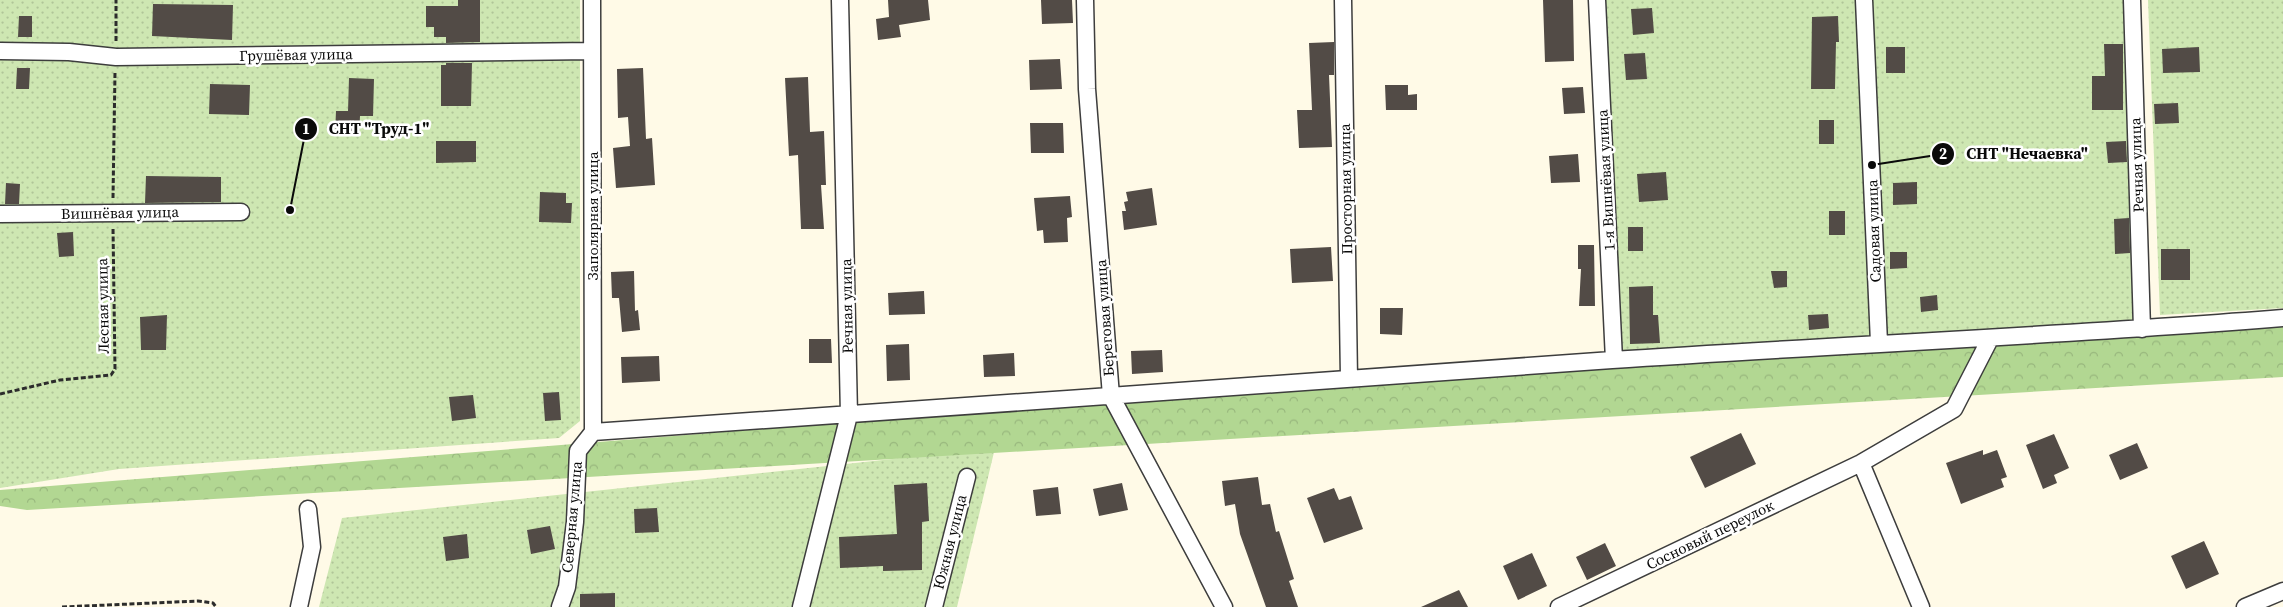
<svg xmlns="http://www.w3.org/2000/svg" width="2283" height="607" font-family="'Source Serif 4',serif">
<defs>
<pattern id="grass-dots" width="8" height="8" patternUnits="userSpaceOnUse" patternTransform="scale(1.25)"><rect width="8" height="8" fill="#cee7b2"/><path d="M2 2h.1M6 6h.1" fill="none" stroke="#b0c598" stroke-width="1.8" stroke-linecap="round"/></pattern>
<pattern id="forest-crowns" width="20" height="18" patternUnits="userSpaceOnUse" patternTransform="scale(1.25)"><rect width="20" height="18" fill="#b2d792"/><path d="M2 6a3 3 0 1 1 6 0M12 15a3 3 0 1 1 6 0" fill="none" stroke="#98b77d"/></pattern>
</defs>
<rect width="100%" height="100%" fill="#fffae7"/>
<path fill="url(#grass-dots)" d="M0,0H580V421L559,438L119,469L0,488Z
M1600,0H2133L2142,329L1614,360Z
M2148,0H2283V308L2160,315Z
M995,448L957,607H319L342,518Z"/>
<path fill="url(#forest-crowns)" d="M2283,322V377L27,510L0,506V490L1499,370Z"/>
<path fill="#524b46" d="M458,0H480V42L446,43V37H434V27H426V6H458Z
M888,0H928L930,20L899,25L901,37L878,40L876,19L889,17Z
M1041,0H1072L1073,23L1042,24Z
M1543,0H1573L1574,61L1545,62Z
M153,4L233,5L232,40L152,36Z
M1652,8L1654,33L1633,35L1631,9Z
M19,16H32V37H18Z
M1838,16L1839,42H1836L1835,89H1811L1812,17Z
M1334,42V75H1329L1332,147L1299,148L1297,110H1312L1309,43Z
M2104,44H2123V110H2092V76H2105Z
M1886,47H1905V73H1886Z
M2199,47L2200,72L2163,73L2162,49Z
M1645,53L1647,79L1626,80L1624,54Z
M1060,59L1062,89L1030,90L1029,60Z
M446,63H472L471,106H441V65H446Z
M17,68H30L29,89H16Z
M643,68L646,139L652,138L655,185L616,188L613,148L630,146L628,117L618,118L617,69Z
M808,77L810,132L824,131L826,185H821L824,229H801L798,155L789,156L785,78Z
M349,78L374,79L373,116H360L359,136L335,135L336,111H348Z
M210,84L250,85L249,115L209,114Z
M1385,85H1408V95L1417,94V110H1386Z
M1583,87L1585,113L1564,114L1562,88Z
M2178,103L2179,123L2155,124L2154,104Z
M1819,120H1834V144H1819Z
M1030,123H1063L1064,153H1031Z
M436,141H476V162L436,163Z
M2126,141L2127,162L2108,163L2106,142Z
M1578,154L1580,182L1551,183L1549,156Z
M1666,172L1668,200L1639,202L1637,174Z
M146,176L221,177V202L145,203Z
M1917,182V204L1893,205V183Z
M6,183L20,184L19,204H5Z
M1152,188L1157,225L1124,230L1122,211H1126L1124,202L1128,201L1126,192Z
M540,192L566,193V203H572L571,223L539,222Z
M1070,196L1072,217L1067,218L1068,242L1044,243L1043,230L1037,231L1034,198Z
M1829,211H1845V235H1829Z
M2129,218L2130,253L2115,254L2114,219Z
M1628,227H1643V251H1628Z
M73,232L74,256L59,257L57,233Z
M1578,245H1594L1595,306H1579L1581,269H1578Z
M1331,247L1333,281L1292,283L1290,249Z
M2161,249H2190V280H2161Z
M1890,252H1907V268L1890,269Z
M634,271L635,311L638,310L640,330L622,332L619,298H612L611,272Z
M1771,271H1787V287L1774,288Z
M1653,286V315H1658L1660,343L1630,344L1629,287Z
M924,291L925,314L889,315L888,293Z
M1937,295L1938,310L1921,312L1920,297Z
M1380,308H1403L1402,335L1380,334Z
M1828,314L1829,328L1809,330L1808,315Z
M167,315L166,350H141L140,317Z
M809,339H831L832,363H809Z
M909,344L910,380L887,381L886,345Z
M1162,350L1163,372L1132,374L1131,351Z
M1014,353L1015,376L984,377L983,355Z
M659,356L660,381L622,383L621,357Z
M559,392L561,420L545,421L543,393Z
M473,395L476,418L452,421L449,397Z
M1741,433L1756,464L1705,488L1690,457Z
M2054,434L2069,468L2054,475L2057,483L2043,489L2026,445Z
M2137,443L2148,468L2120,480L2109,455Z
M1983,450V455L1997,450L2007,477L2001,479L2004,487L1961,504L1946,463Z
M1258,477L1262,505L1270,504L1276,532L1279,531L1294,579L1289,581L1298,607H1266L1240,534L1235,504L1225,506L1222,481Z
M927,483L929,521L922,522V570L883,571V566L840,568L839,537L897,534L894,485Z
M1122,483L1128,510L1099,516L1093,489Z
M1058,487L1061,514L1036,516L1033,490Z
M1334,488L1339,500L1351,496L1363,529L1324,543L1307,498Z
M657,508L659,532L635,533L634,509Z
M550,526L555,549L531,554L527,530Z
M467,534L469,558L446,561L443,537Z
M2204,541L2219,574L2186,589L2171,556Z
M1605,543L1616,566L1587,580L1576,557Z
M1532,553L1547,586L1518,600L1503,566Z
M1459,590L1468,607H1421Z
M615,593V607H580V594Z"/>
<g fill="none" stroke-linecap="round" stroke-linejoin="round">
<defs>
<path id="minor" d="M592,0L593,432
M1085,0L1087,89L1111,396L1224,607
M1343,0L1349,378
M1597,0L1614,360
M1864,0L1879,343
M2132,0L2142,329
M0,51L69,52L116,57L592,51
M0,214L241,212
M593,432C933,410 1272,383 1612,360C1836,345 2059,336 2283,318
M1861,463L1921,607
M299,607L312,547L308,509
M560,607L567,587L575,522L578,451L593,432
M801,607L849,415L840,0
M934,607L967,477
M1559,607L1861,463L1954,409L1990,339
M2245,607L2283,591"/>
</defs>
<use href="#minor" stroke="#3d3d3d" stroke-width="19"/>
<path stroke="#2c2c2c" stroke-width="3" stroke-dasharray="5 2.5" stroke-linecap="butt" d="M116,41V0
M113,198L115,72
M0,394L60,380L111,375L115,369L113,227
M62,607L198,601L213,603L216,607"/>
<use href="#minor" stroke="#fff" stroke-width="16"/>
</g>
<g text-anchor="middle" stroke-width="5" stroke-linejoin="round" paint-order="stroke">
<g font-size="15" fill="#0a0a0a" stroke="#fff">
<text transform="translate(296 55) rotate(-1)" y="5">Грушёвая улица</text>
<text transform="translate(2137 165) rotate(-92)" y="5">Речная улица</text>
<text transform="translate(1606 180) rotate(-93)" y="5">1-я Вишнёвая улица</text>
<text transform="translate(1346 189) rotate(-91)" y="5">Просторная улица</text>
<text transform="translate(120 213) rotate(-1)" y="5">Вишнёвая улица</text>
<text transform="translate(593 216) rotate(-90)" y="5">Заполярная улица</text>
<text transform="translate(1874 231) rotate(-92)" y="5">Садовая улица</text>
<text transform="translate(103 306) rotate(-91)" y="5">Лесная улица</text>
<text transform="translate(847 306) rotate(-91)" y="5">Речная улица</text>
<text transform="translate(1105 318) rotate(-94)" y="5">Береговая улица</text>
<text transform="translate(572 517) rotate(-85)" y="5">Северная улица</text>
<text transform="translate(1710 535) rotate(-26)" y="5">Сосновый переулок</text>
<text transform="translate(950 542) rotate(-76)" y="5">Южная улица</text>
</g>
</g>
<path fill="none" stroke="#0a0a0a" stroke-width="2" d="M290 210L306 129M1872 165L1943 154"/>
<g fill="#0a0a0a" stroke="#fff" stroke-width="2">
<circle cx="290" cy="210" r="5"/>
<circle cx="1872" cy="165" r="5"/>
<circle cx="306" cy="129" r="12"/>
<circle cx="1943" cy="154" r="12"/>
</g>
<g font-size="15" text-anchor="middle" font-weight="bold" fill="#fff">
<text x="306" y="134">1</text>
<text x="1943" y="159">2</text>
</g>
<g font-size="16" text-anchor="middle" font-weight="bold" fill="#0a0a0a" stroke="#fff" stroke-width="5" stroke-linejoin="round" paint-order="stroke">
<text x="379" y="134">СНТ "Труд-1"</text>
<text x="2027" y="159">СНТ "Нечаевка"</text>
</g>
</svg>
